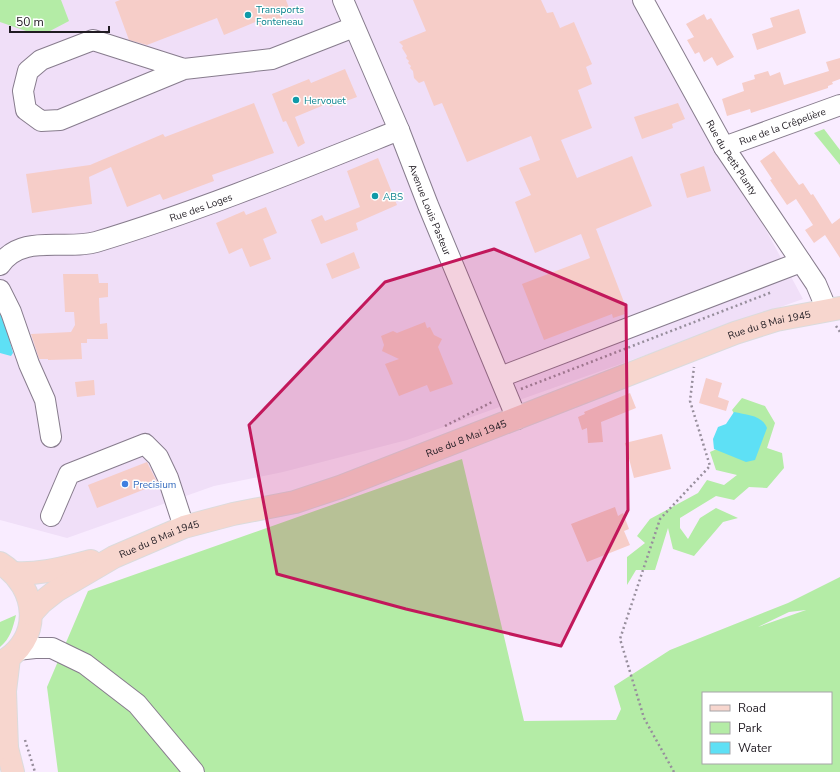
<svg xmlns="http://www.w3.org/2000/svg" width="840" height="772" font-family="'Nunito Sans',sans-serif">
<rect width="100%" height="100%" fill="#f9ecff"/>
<path fill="#f0dff8" d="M0,0H651L721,146L803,299L407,440L283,472L214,486L67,538L0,520Z"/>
<path fill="#b4eca6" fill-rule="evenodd" d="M0,0H61L69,21L50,31L29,32L0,22Z
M824,129L840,150V165L814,133Z
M742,398L765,406L775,423L767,448L782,453L784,468L767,488L749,487L734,500L716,496L680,518V528L688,539L700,518L716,508L738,518L723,522L694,556L673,549L668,528L655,570H636L627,585V557L645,543L637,536L650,519L698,493L707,480L724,485L737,475L716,470L710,452L726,445L739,422L732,410Z
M462,459L524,721L616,720L621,709L614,686L670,650L788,603L840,577V772H58L47,687L88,591ZM806,610L758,627L789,612ZM703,693H831V763H703Z
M16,615C13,628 10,639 0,647V622Z"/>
<path fill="#5ee0f5" d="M0,311L3,315L13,353L11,356L0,353Z
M734,412C747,415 762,415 767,428L755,460L746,462L714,449L713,439L718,427L726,424Z"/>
<path fill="#f6cdc8" d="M120,0H286L289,8L280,12L282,18L260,27L258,21L224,35L217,18L147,45L129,40L115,2Z
M413,0H541L547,13L553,12L560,28L574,22L592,64L586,67L592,84L578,90L592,128L561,140L577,178L632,156L652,206L596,229L627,310L624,312L625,314L613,318L612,314L544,340L522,284L590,258L581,234L535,253L515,202L531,195L519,168L540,160L531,136L467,162L442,103L434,106L424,81L419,83L414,78L413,71L410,68L411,66L408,63L409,61L406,58L407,56L402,48L403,46L399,42L426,31Z
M799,9L806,33L757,50L752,34L773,27L770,18Z
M704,14L707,20L711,18L734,57L717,66L712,57L704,62L699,52L695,54L687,40L694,37L686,24Z
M840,58V79L832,82L833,84L828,86V88L751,113L750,109L727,116L722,99L744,91L742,83L755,79L754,75L768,71L770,76L780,72L784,85L829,71L826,62Z
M345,69L357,97L330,107L329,103L295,117L305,143L298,147L286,121L283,122L272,94L309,79L311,83Z
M254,103L274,153L212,175L214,181L163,200L160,194L127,207L111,167L89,177L92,204L32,213L26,174L90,165L163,134L165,137Z
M678,103L685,119L672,124L673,128L642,139L634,117Z
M774,151L799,185L803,183L811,195L813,194L832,224L840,218V258L825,235L814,243L805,230L813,225L796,199L787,205L770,180L772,179L760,161Z
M378,158L397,205L356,223L358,230L321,244L311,220L322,215L325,221L360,207L347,171Z
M704,166L711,191L687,198L680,174Z
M266,207L277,233L263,239L271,259L250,267L242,248L229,254L216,223L244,211L246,215Z
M354,252L360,268L332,279L326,264Z
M63,274H98L99,283H108V297L99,298L100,324L107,323L108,339H87V343H81L82,359L48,360V359H39L31,334L71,332L75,325L74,312H65Z
M425,322L427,328L430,327L434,335L442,339L438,347L453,384L430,392L427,385L399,396L385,364L399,359L382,351L384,345L381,336L393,331L397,333Z
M706,378L722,383L718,397L729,401L726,411L699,403Z
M94,380L95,395L77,397L75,382Z
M630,393L636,408L601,422L603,442L588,443L587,428L582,430L578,417L585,414L584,412Z
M662,434L671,469L634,478L625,443Z
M147,462L158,484L97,508L88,485Z
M615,507L618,516L623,513L629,529L624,531L630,545L587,562L571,524Z"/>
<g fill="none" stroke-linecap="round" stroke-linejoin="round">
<defs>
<g id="minor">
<path id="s1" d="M343,0L399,130L428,205L517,419"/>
<path id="s2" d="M643,0L724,147L816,284L827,310"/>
<path d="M184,69L93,40L41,60L28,71L23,91L26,110L41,121L60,120L184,69L272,59L354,27"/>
<path id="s3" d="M724,147L840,105"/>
<path id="s4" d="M0,265C22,233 64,251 96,242C199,211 299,170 399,130"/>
<path d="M0,290L11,312L29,364L45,400L51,437"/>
<path d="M500,377L801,262"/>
<path d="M51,516L69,474L145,444L158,457L168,478L184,527"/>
<path d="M17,650L35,648H52L85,664L137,704L194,772"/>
</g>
<g id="major">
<path d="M0,563C39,587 43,641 0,663"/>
<path d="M14,573C40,575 66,567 91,561"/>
<path id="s5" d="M31,614L42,602L56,591L114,557L184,527L233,514L295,502L340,487L735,333L776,320L840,308"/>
<path d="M1,735L7,748L13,772"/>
<path d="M7,748L5,691L9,658"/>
</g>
</defs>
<use href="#minor" stroke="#877c8d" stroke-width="22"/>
<use href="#major" stroke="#dbdbdc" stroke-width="24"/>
<path stroke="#978e9c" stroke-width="2.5" stroke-dasharray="2 3" stroke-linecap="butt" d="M836,326L840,332
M521,389L772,292
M445,426L492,402
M25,740L35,772
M674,772L644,718L620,639L660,519L710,466L690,401L694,367"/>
<use href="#minor" stroke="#fff" stroke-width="20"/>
<use href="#major" stroke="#f7d6ce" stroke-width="22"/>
</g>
<path fill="#c2185b" fill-opacity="0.2" stroke="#c2185b" stroke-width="3" stroke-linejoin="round" d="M494,249L626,305L628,510L561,646L406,609L277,574L249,425L385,282Z"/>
<g fill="#0f9aa8" stroke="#fff" stroke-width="1.5">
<circle cx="248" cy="15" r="4"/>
<circle cx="296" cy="100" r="4"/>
<circle cx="375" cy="196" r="4"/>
</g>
<circle fill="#3f7fe0" stroke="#fff" stroke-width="1.5" cx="125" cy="484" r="4"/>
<g text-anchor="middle" stroke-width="3" stroke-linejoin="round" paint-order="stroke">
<g font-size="10" fill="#0d838f" stroke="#fff" text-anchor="start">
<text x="256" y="13">Transports<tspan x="256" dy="12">Fonteneau</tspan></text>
<text x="304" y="104">Hervouet</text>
<text x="383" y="200">ABS</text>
</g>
<g font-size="10" fill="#201b22" stroke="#fff">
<text dy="4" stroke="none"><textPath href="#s3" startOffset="62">Rue de la Crêpelière</textPath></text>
<text dy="4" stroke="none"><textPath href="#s2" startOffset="181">Rue du Petit Planty</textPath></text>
<text dy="4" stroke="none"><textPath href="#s4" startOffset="213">Rue des Loges</textPath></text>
<text dy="4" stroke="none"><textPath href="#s1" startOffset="227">Avenue Louis Pasteur</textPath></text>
<text dy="4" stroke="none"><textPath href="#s5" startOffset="798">Rue du 8 Mai 1945</textPath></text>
<text dy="4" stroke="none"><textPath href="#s5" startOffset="474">Rue du 8 Mai 1945</textPath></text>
<text dy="4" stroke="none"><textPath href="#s5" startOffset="150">Rue du 8 Mai 1945</textPath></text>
</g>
<g font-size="10" fill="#366cbe" stroke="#fff" text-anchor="start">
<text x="133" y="488">Precisium</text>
</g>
</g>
<rect x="702" y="692" width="130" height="72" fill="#ffffff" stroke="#a6a4a7"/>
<rect x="710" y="705" width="20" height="6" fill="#f7d6ce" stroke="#a6a4a7"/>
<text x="738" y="712" font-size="12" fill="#201b22">Road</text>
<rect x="710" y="722" width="20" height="12" fill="#b4eca6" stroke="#a6a4a7"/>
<text x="738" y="732" font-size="12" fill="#201b22">Park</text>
<rect x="710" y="742" width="20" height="12" fill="#5ee0f5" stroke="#a6a4a7"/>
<text x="738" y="752" font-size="12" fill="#201b22">Water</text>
<path d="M10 26v6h99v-6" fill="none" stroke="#201b22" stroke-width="2"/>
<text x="16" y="26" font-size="12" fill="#201b22" stroke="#ffffff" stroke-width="3" paint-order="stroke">50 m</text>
</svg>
